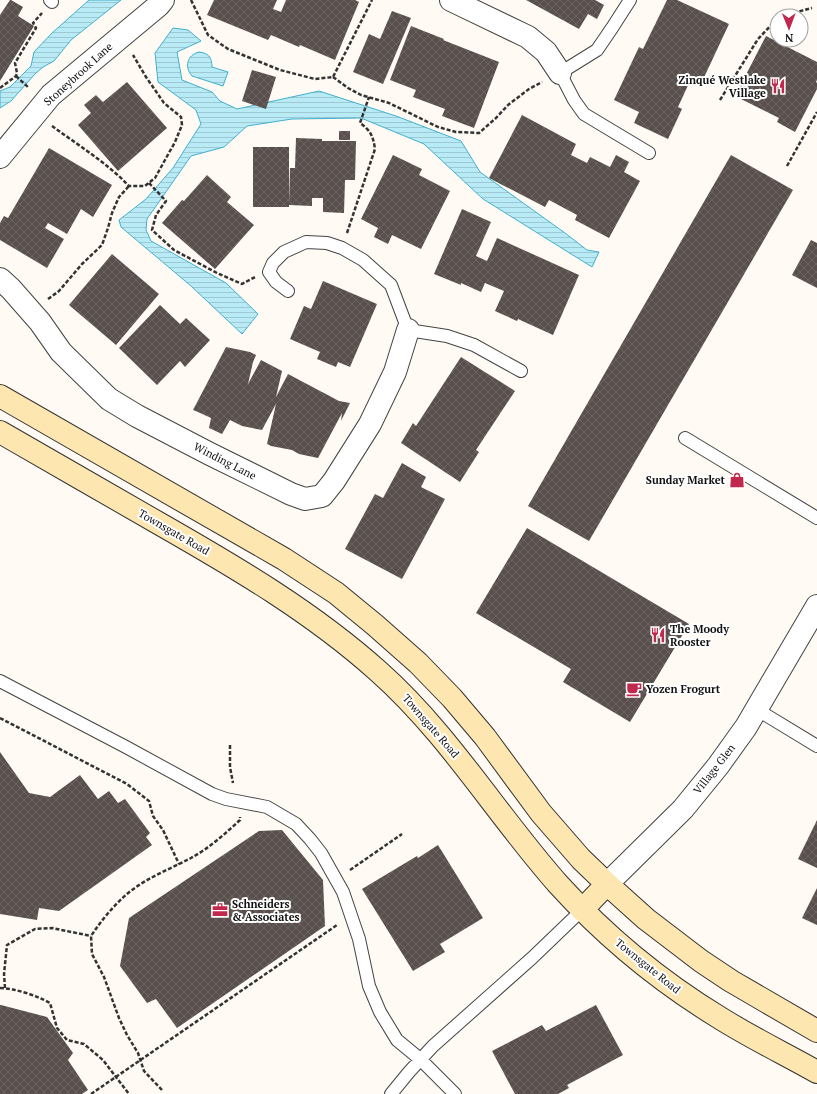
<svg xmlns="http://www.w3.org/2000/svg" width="817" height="1094" font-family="'PT Serif',serif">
<defs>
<pattern id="water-rules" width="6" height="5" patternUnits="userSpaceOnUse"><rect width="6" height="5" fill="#b9ebf6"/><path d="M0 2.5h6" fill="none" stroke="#9ec8d2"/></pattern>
<pattern id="building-cross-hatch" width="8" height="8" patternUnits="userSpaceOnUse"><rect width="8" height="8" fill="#594f4d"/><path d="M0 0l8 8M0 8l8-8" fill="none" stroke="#6c6462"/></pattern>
</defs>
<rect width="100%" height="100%" fill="#fffbf4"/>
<path fill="url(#water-rules)" stroke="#40b0cd" d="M89,0H121L71,40L54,61L43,67L35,74L11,101L0,108V91L10,87L31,66L34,52L52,33Z
M173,28L188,30L201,41L177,52L182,80L212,92L220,101L237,109L319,91L396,116L461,141L480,172L565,233L587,250L599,252L592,267L483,199L424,144L361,118L292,119L247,126L224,147L191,156L147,219L146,230L151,241L226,283L258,314L242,334L191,286L121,227L119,220L146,199L173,168L201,124L196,110L158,82L155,53Z
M199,52C208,53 212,57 212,67L228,72L223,86L192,76C184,67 187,55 199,52Z"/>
<path fill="url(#building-cross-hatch)" d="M10,0H11L23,7L18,16L34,26L0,81V15Z
M214,0H277L273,9L281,12L286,0H355L359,2L335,60L300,45L299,47L271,35L268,40L207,15Z
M526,0H595L604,5L597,19L588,14L579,29Z
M667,0H677L729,24L700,86L690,81L678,107L682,109L668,139L634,123L639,112L614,100L639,47L643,49Z
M392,11L411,18L383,84L353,72L369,34L380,39Z
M411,26L444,39L443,40L499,62L474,128L442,116L445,109L413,97L416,90L390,80Z
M766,36L817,62V80L816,82L817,83V89L795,132L777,122L779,118L735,96Z
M252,70L276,77L266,109L242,101Z
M127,82L167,128L118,171L78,125L91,113L84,105L96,95L103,102Z
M522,115L576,144L571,155L587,163L590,157L610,167L616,155L629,162L624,172L640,181L609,238L575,220L577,215L549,200L545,207L489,178Z
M339,131H350V140H339Z
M296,138L322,139V141H356L355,180H345L344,213L323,212V198H312V206L289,205L290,168H295Z
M253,147H289V207H253Z
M49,148L112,185L93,217L81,209L67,234L48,223L45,228L64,239L47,268L0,240V223L4,216L8,218Z
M393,155L422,169L419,175L450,191L421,249L392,235L388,244L374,237L378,228L361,219Z
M731,155L793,190L589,541L528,506Z
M207,175L231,197L227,202L254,225L215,269L162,223L182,200L184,201Z
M462,209L491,222L476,256L487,261L497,238L579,275L553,335L518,319L517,321L495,311L504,291L485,283L481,292L461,283V285L434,274Z
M811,240L817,243V288L792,275Z
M112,254L159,294L116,345L69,305Z
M323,281L377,304L350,367L338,362L336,367L317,359L320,352L290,339L304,306L311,309Z
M160,305L180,324L186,318L210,340L185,367L180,361L157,385L119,348Z
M226,347L250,352L256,355L253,362L248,384L261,360L282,371L276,397L288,374L339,401L350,403L341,421L342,413L318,458L299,454L292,450L271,446L267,444L276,404L262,430L242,426L230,420L222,434L209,428L211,418L198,412L193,410Z
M461,357L515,391L476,450L479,452L460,482L401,443L413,423L416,426Z
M402,463L426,477L421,487L445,499L402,579L345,549L375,494L383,498Z
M527,528L689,624L630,722L563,682L571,669L476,613Z
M0,752L29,793L50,797L80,775L98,799L109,791L118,803L125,799L150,833L146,837L152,845L59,911L39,908L37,920L0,914Z
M817,820V868L798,859Z
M282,830L323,880L325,926L177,1028L156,999L147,1003L120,966L129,918L259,831Z
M438,845L483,918L440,944L445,952L413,971L362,889L417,856L418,858Z
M817,888V925L802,918Z
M0,1005H1L47,1017L73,1053L68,1060L88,1090L82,1094H0Z
M596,1005L623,1055L567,1085L569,1088L558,1094H515L492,1051L542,1025L546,1031Z"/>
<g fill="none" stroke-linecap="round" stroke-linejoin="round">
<defs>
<path id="lane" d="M50,0L52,2
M630,0L612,28L597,50L560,73L574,100L584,114L649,153
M288,291L276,282L269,272L273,263L284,252L306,242L327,243L342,248L363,260L391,285L408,330L447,336L474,345L521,371
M685,438L817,518
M0,681L126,747L212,794L226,799L267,807L296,824L310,839L321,853L343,892L359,939L369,986L380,1012L397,1040L420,1059L455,1094
M756,709L817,746
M391,1094L409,1072L433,1046L532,958L582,910"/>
<path id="street" d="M451,0L528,37L546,52L560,73
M0,157L51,95L159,5L163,0
M0,279L11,289L40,322L61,352L109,399L137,416L210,454L291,494L305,499L322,496L334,481L370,424L395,372L408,330
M607,884L683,809L718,766L746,727L817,606"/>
<path id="secondary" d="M0,396L284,559L336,593L375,625L418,663L452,698L485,737L541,813L581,859L607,884L646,919L701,961L731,981L817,1031
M0,432C53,463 107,493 160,524C237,568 312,612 378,671C449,734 496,814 558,884C605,936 661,982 720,1018C752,1038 785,1054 817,1072
M582,910L607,884"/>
</defs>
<use href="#lane" stroke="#444" stroke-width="14"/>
<use href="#street" stroke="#444" stroke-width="24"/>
<use href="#secondary" stroke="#333" stroke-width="24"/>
<path stroke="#333" stroke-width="2.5" stroke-dasharray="4 2" stroke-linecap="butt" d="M191,0L208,35L228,49L280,70L315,79L333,77L372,0
M782,16L812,8
M16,76L29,88
M333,77L348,88L361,95L389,103L438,127L456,132L479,133L496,118L508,105L529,89L542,82
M0,88L16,76L17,73L15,63L36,28L33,23L42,13
M720,100L758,39L777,19
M52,126C78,145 107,163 129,186H145L155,178L175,142L182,125L181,117L164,103L146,77L133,55
M787,166L817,112
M149,183L166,201L156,215L152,230L174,250L217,273L242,284L255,277
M347,233L375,149C373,136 371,131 360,123L369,97
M48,299L59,291L82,264L102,245L108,228L112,213L119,197L129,186
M0,718L127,784L149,801L153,816L163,830L179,864
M230,745V767L233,783
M350,870L402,834
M0,988C14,988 38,996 50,1003L57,1028L67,1040L84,1044L103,1060L129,1094
M5,988L4,974L7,945L35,929L52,928L91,936
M162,1090L144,1071L138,1053L127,1035L119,1018L104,977L92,954L91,936C101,921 113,906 127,894C146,878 170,869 191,858C208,849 226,833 240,820V817
M91,1094L337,925"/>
<use href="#lane" stroke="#fff" stroke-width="12"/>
<use href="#street" stroke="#fff" stroke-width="22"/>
<use href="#secondary" stroke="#fee6b0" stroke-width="22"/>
</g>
<defs>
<symbol id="restaurant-bare" viewBox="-9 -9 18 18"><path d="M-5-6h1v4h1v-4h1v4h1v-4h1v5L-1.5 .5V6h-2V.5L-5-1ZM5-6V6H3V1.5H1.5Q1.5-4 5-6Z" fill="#c1284d" stroke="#fff" stroke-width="2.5" paint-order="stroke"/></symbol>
<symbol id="shop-bare" viewBox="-9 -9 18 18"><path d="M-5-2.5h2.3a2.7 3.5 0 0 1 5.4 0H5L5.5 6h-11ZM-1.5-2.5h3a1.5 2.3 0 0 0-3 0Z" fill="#c1284d" stroke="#fff" stroke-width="2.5" paint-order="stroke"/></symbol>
<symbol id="cafe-bare" viewBox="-9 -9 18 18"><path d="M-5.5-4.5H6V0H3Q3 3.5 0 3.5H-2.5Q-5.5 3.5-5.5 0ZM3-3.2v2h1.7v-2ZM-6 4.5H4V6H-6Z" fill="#c1284d" stroke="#fff" stroke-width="2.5" paint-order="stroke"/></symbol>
<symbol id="office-bare" viewBox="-9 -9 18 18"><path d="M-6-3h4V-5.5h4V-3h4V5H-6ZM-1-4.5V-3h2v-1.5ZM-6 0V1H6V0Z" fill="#c1284d" stroke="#fff" stroke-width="2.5" paint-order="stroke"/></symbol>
</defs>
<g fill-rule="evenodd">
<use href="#restaurant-bare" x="767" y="75" width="22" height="22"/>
<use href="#shop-bare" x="726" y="469" width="22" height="22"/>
<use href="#restaurant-bare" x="647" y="624" width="22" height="22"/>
<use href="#cafe-bare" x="623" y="678" width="22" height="22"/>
<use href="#office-bare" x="209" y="899" width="22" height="22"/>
</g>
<g text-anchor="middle" stroke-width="4" stroke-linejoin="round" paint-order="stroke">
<g font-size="11" fill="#111" stroke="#fff">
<text transform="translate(78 74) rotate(-42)" y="4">Stoneybrook Lane</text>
<text transform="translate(225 461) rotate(27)" y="4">Winding Lane</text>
<text transform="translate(174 532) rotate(30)" y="4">Townsgate Road</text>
<text transform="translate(431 726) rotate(49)" y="4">Townsgate Road</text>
<text transform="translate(714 769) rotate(-52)" y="4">Village Glen</text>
<text transform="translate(648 966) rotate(39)" y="4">Townsgate Road</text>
</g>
<g font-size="11" font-weight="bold" fill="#111" stroke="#fff" text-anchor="start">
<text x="766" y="84" text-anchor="end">Zinqué Westlake<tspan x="766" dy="13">Village</tspan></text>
<text x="725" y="484" text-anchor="end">Sunday Market</text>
<text x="670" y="633">The Moody<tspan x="670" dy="13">Rooster</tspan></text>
<text x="646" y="693">Yozen Frogurt</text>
<text x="232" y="908">Schneiders<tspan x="232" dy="13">&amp; Associates</tspan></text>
</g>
</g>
<g transform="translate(789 28) rotate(179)"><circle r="19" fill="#ffffff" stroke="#a0a0a0"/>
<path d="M0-3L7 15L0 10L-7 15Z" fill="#c1284d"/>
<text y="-6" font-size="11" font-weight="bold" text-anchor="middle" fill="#111111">N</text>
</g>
</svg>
